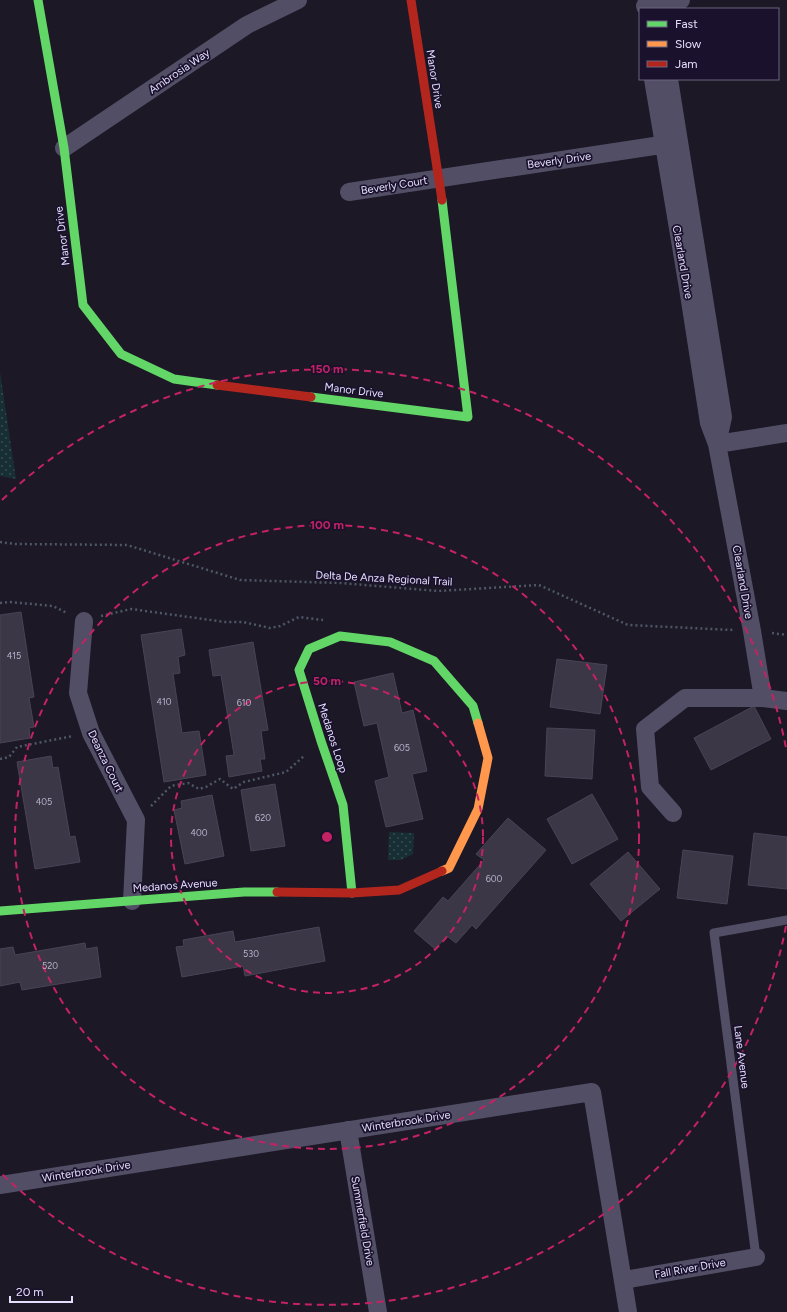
<svg xmlns="http://www.w3.org/2000/svg" width="787" height="1312" font-family="Figtree,sans-serif">
<defs>
<pattern id="park-dots" width="8" height="8" patternUnits="userSpaceOnUse"><rect width="8" height="8" fill="#172f34"/><path d="M2 2h.1M6 6h.1" fill="none" stroke="#394d52" stroke-width="1.8" stroke-linecap="round"/></pattern>
</defs>
<rect width="100%" height="100%" fill="#1c1826"/>
<path fill="url(#park-dots)" d="M0,372L16,479L0,476Z
M389,832L414,833L413,854L401,860H388Z"/>
<path fill="#3c3747" stroke="#4a4358" d="M21,612L34,697L29,698L34,727L29,728L30,738L0,743V615Z
M181,629L185,655L178,657L180,673L173,674L182,733L199,731L206,775L164,782L141,635Z
M253,642L268,730L261,731L265,759H260L262,771L229,777L226,756L234,755L221,675L213,676L209,650Z
M557,659L607,665L600,714L550,707Z
M393,673L402,713L413,710L427,771L412,774L423,819L386,827L375,781L389,777L377,723L364,726L354,682Z
M754,706L771,739L711,770L694,738Z
M547,728L595,730L592,779L545,776Z
M51,756L53,768L58,767L70,837L75,836L80,862L35,869L17,762Z
M275,784L285,846L251,851L241,790Z
M592,794L618,839L572,864L547,819Z
M212,795L224,856L185,864L174,810L182,808L181,801Z
M508,818L546,850L476,929L472,925L456,943L447,936L435,949L414,931L443,897L448,901L484,860L476,854Z
M754,833L787,837V889L748,885Z
M683,850L733,856L727,904L677,898Z
M628,852L660,889L621,921L590,884Z
M319,927L325,961L245,976L243,966L182,977L176,947L184,946L183,940L233,931L235,942Z
M85,943L86,949L97,947L101,977L22,990L20,982L0,986V949L13,947L15,955Z"/>
<g fill="none" stroke-linecap="round" stroke-linejoin="round">
<path stroke="#4d5767" stroke-width="2.5" stroke-dasharray="2 3" stroke-linecap="butt" d="M0,542L15,544L127,545L240,580L340,583L438,591L539,585L628,625L733,630
M0,603L10,602L53,606L67,613
M101,616L131,609L225,622H243L270,628L280,626L299,617L323,620
M772,633L787,635
M0,759L9,757L17,747L73,736
M151,806L171,786L188,783L199,789L206,787L220,779L233,789L244,782L286,772L304,756"/>
<path stroke="#524e66" stroke-width="9" d="M756,1257L714,933L787,920"/>
<path stroke="#524e66" stroke-width="18" d="M645,6L681,0
M653,79L688,288L709,423L717,444L752,631L763,698
M669,79L723,417L717,444
M64,148L247,25L298,0
M349,192L674,143
M717,444L787,433
M84,621L78,693L91,733L136,820L132,901
M673,813L650,787L645,729L685,698H763L787,701
M348,1130L378,1312
M0,1185L592,1092L628,1312
M624,1280L756,1257"/>
<path stroke="#63d668" stroke-width="9" d="M38,0L64,148L83,305L121,354L174,379L217,385
M311,397L468,417L442,200
M352,893L343,805L321,741L299,670L309,649L340,636L390,642L434,661L473,706L478,723
M0,911L244,892H277"/>
<path stroke="#ff974d" stroke-width="9" d="M442,871L449,868L478,809L488,758L478,723"/>
<path stroke="#b3261e" stroke-width="9" d="M411,0L442,200
M217,385L311,397
M277,892L352,893L399,890L442,871"/>
</g>
<g fill="none" stroke="#c42263" stroke-width="2" stroke-dasharray="7 5">
<circle cx="327" cy="837" r="156"/>
<circle cx="327" cy="837" r="312"/>
<path d="M786 926A468 468 0 0 1 2 1174M2 500A468 468 0 0 1 786 748"/>
</g>
<g text-anchor="middle" stroke-width="3.5" stroke-linejoin="round" paint-order="stroke">
<g font-size="9" fill="#bcb4d0">
<text x="14" y="659">415</text>
<text x="164" y="705">410</text>
<text x="244" y="706">610</text>
<text x="402" y="751">605</text>
<text x="44" y="805">405</text>
<text x="263" y="821">620</text>
<text x="199" y="836">400</text>
<text x="494" y="882">600</text>
<text x="251" y="957">530</text>
<text x="50" y="969">520</text>
</g>
<g font-size="11" fill="#e6defe" stroke="#1a122c">
<text transform="translate(179 71) rotate(-34)" y="4">Ambrosia Way</text>
<text transform="translate(435 79) rotate(81)" y="4">Manor Drive</text>
<text transform="translate(559 160) rotate(-8)" y="4">Beverly Drive</text>
<text transform="translate(394 185) rotate(-9)" y="4">Beverly Court</text>
<text transform="translate(62 236) rotate(-97)" y="4">Manor Drive</text>
<text transform="translate(683 262) rotate(80)" y="4">Clearland Drive</text>
<text transform="translate(354 390) rotate(7)" y="4">Manor Drive</text>
<text transform="translate(384 578) rotate(3)" y="4">Delta De Anza Regional Trail</text>
<text transform="translate(743 582) rotate(80)" y="4">Clearland Drive</text>
<text transform="translate(333 738) rotate(72)" y="4">Medanos Loop</text>
<text transform="translate(106 761) rotate(64)" y="4">Deanza Court</text>
<text transform="translate(175 885) rotate(-4)" y="4">Medanos Avenue</text>
<text transform="translate(742 1057) rotate(83)" y="4">Lane Avenue</text>
<text transform="translate(406 1121) rotate(-9)" y="4">Winterbrook Drive</text>
<text transform="translate(86 1171) rotate(-9)" y="4">Winterbrook Drive</text>
<text transform="translate(363 1221) rotate(80)" y="4">Summerfield Drive</text>
<text transform="translate(690 1268) rotate(-10)" y="4">Fall River Drive</text>
</g>
</g>
<circle cx="327" cy="837" r="6" fill="#c42263" stroke="#1a122c" stroke-width="2"/>
<g font-size="12" text-anchor="middle" font-weight="bold" fill="#c42263" stroke="#1a122c" stroke-width="3.5" stroke-linejoin="round" paint-order="stroke">
<text x="327" y="373">150 m</text>
<text x="327" y="529">100 m</text>
<text x="327" y="685">50 m</text>
</g>
<rect x="639" y="8" width="140" height="72" fill="#1a122c" stroke="#6c6480"/>
<rect x="647" y="21" width="20" height="6" fill="#63d668" stroke="#6c6480"/>
<text x="675" y="28" font-size="12" fill="#e6defe">Fast</text>
<rect x="647" y="41" width="20" height="6" fill="#ff974d" stroke="#6c6480"/>
<text x="675" y="48" font-size="12" fill="#e6defe">Slow</text>
<rect x="647" y="61" width="20" height="6" fill="#b3261e" stroke="#6c6480"/>
<text x="675" y="68" font-size="12" fill="#e6defe">Jam</text>
<path d="M10 1296v6h62v-6" fill="none" stroke="#e6defe" stroke-width="2"/>
<text x="16" y="1296" font-size="12" fill="#e6defe" stroke="#1a122c" stroke-width="3" paint-order="stroke">20 m</text>
</svg>
